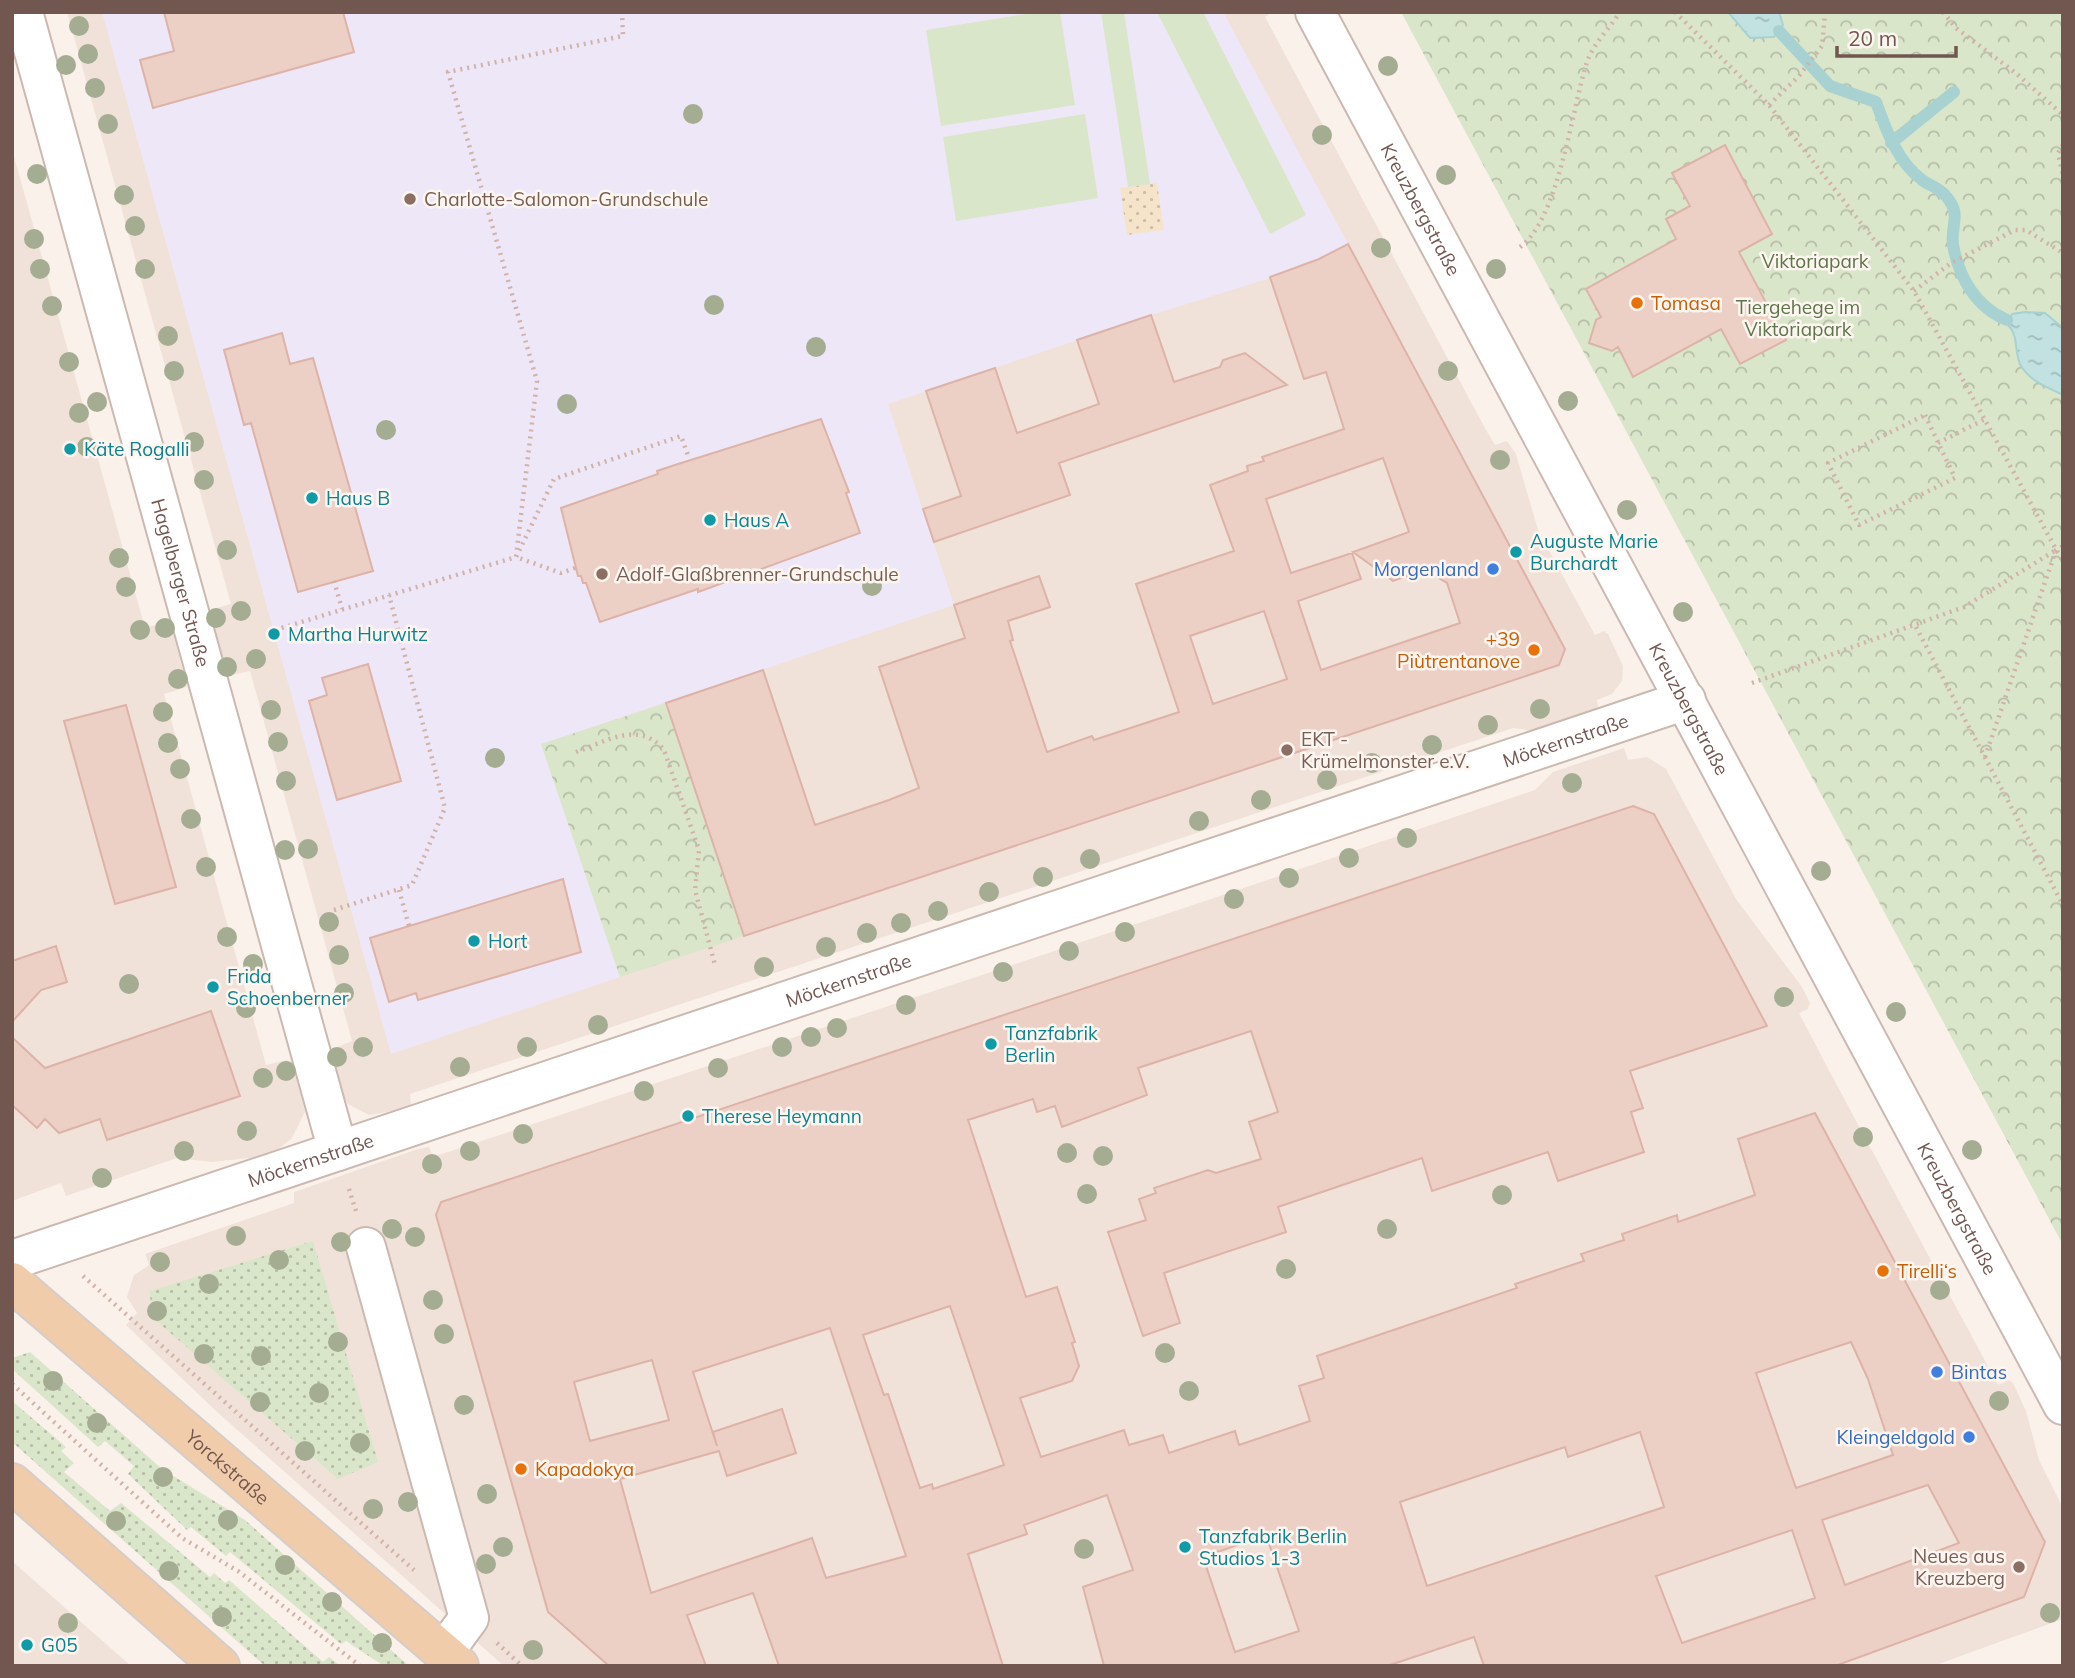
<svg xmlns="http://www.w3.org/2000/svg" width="2075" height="1678" font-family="Mulish,sans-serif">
<defs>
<pattern id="grass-dots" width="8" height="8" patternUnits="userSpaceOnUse" patternTransform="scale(1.75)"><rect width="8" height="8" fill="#dae6ca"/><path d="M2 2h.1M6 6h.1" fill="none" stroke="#b5bda6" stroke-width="1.8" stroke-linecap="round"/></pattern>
<pattern id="forest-crowns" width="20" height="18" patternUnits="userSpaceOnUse" patternTransform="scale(1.75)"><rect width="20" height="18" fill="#dae6ca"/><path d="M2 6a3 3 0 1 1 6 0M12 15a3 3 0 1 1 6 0" fill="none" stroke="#b5bda6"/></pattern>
<pattern id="sand-dots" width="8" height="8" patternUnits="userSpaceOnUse" patternTransform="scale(1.75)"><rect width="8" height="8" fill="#f5e4c9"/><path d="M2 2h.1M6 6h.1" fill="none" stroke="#cbbca6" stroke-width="1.8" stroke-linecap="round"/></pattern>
<pattern id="water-ripples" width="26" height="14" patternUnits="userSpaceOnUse" patternTransform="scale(1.75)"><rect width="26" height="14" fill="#c1e2e1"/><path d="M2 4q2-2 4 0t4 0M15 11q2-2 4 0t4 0" fill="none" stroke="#a1bab9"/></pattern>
</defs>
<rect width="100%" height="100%" fill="#faf1ea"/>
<path fill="#f1e2d9" d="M67,12H1272L1265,17L1486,430L1495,445L1507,441L1516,454L1538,530L1595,635L1604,631L1608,634L1623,666L1622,681L1612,694L1597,700L1598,707L1590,714L1543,732L1513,728L410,1094L411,1105L404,1109L369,1115L348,1104L337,1087L328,1051L352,1041L250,671L226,676L206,611L231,604Z
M12,149L145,628L170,621L187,687L164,694L266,1065L287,1060L293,1063L305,1112L292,1138L276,1151L258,1157L212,1162L177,1158L66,1196L61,1183L12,1201Z
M1624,748L1628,760L1647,757L1666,769L1736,899L1802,987L1810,1003L1808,1009L1799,1013L1832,1076L1998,1385L2009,1380L2013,1383L2026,1411L2039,1460L2063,1508V1619L1933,1666H504L216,1411L126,1325L137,1313L127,1297L134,1275L149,1265L145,1254L294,1203V1192L418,1149L429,1147L433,1157L1190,906L1535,790L1553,772Z
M12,1561L131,1666H12Z"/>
<path fill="#eee7f7" d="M102,12H1223L1348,244L1306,267L1151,315L888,404L954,605L542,744L620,977L391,1054Z"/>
<path fill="url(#grass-dots)" d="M313,1241L378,1462L338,1479L151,1316L150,1291Z
M30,1352L162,1469L245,1520L409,1666H384L346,1641L341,1644L230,1552L226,1556L191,1527L187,1530L128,1474L134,1466L105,1441L98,1447L12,1369V1358Z
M12,1401L66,1447L61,1451L74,1463L64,1472L110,1511L121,1503L210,1577L214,1573L225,1583L229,1580L323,1662L329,1657L340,1666H265L12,1442Z"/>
<path fill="url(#forest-crowns)" d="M1401,12H2063V1245Z
M666,703L744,936L620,977L541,744Z"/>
<path fill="url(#sand-dots)" d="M1157,183L1164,230L1127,235L1120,188Z"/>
<path fill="#dae6ca" d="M1038,12H1060L1075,105L941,126L926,30Z
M1101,12H1124L1150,184L1128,187Z
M1157,12H1203L1306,215L1270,234Z
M1085,114L1098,198L956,221L943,137Z"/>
<path fill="url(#water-ripples)" stroke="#a8d2d2" stroke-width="2" d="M1728,12H1779L1783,25L1774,37L1750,38Z
M2025,312L2045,313L2063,328V395C2047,387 2031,382 2021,366C2013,351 2020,336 2007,324L2012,314Z"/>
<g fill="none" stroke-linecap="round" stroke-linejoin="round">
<path stroke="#a8d2d2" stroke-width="12" d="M1779,31L1830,86L1876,102C1886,130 1897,161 1922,180C1929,185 1939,188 1945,195C1963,215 1950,224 1953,245C1959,278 1976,307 2007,320
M1891,143L1954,92"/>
</g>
<path fill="#eccfc5" stroke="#ddb3a8" stroke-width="2" fill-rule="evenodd" d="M164,12H343L354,52L153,108L140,60L174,51Z
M1725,145L1772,234L1739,252L1786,340L1740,364L1721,329L1633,377L1618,347L1612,351L1589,343L1596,320L1601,317L1586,289L1676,239L1666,219L1690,206L1672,173Z
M1348,244L1565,649L1559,665L744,936L666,703L763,670L815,825L889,800L919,788L879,667L965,638L954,605L1039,576L1050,607L1008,621L1013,640L1010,641L1047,752L1092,736L1094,740L1179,712L1136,584L1234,551L1210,485L1248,471L1247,466L1264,461L1262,457L1344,429L1326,372L1304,379L1270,277L1319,259ZM1383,458L1409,532L1353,552L1393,581L1425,570L1447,583L1460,623L1321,670L1298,601L1361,579L1352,553L1291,573L1266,499ZM1264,611L1287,679L1213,704L1190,636Z
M1151,315L1174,382L1220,367L1223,360L1245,353L1287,385L1059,463L1070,495L934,542L923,509L961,496L926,391L995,368L1017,433L1099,404L1077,340Z
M282,333L290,364L313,358L373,571L298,592L251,423L244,425L224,350Z
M821,419L849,492L846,493L860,533L698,592V589L600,622L586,583H583L581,576H578L561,508L658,474L657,471L678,464Z
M368,664L401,781L337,800L309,701L327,695L322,678Z
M126,705L176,887L115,904L64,721Z
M1633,806L1654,814L1767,1026L1630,1071L1643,1108L1631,1112L1644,1152L1558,1181L1548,1152L1432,1191L1422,1158L1278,1207L1286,1232L1164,1273L1180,1323L1143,1336L1108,1232L1146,1220L1139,1199L1156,1193L1154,1188L1208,1170L1216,1173L1261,1159L1249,1122L1278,1112L1251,1031L1138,1068L1147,1095L1062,1127L1055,1106L1037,1112L1033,1099L968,1120L1026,1297L1057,1287L1075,1342L1072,1343L1079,1366L1072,1381L1020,1398L1041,1457L1124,1430L1129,1445L1163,1435L1169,1453L1235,1431L1239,1445L1310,1421L1299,1386L1324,1378L1317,1356L1517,1288L1515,1284L1584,1261L1581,1254L1624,1240L1622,1234L1677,1215L1678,1222L1755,1195L1738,1139L1815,1113L2045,1542L2024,1597L1835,1666H1484L1474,1637L1387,1666H1104L1083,1587L1133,1570L1107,1495L1024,1525L1027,1534L968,1554L1003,1666H779L753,1593L687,1615L706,1666H609L548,1612L436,1215L441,1202ZM950,1306L1004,1465L933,1489L932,1484L920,1488L888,1394L884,1395L863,1335ZM830,1328L906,1556L826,1578L812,1538L651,1593L620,1479L719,1451L727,1476L796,1453L782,1409L713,1432L717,1446L693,1372ZM1851,1342L1868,1379L1893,1455L1796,1488L1756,1373ZM652,1360L669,1420L590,1441L574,1382ZM1640,1432L1664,1507L1427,1586L1400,1502L1565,1447L1568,1457ZM1928,1485L1959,1543L1845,1585L1822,1520ZM1792,1530L1815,1598L1682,1643L1656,1576ZM1266,1535L1299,1631L1235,1652L1203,1557Z
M563,879L581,952L418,1000L416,993L389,1002L370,938Z
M56,946L67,982L41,990L12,1022V961Z
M211,1011L240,1096L107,1140L100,1119L59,1133L45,1119L37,1128L12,1105V1037L45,1068Z"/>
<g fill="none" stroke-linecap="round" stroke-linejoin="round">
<defs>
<g id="minor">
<path id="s1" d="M23,12L338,1151"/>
<path id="s2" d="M1315,12L2063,1405"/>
<path d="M366,1247L469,1618L444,1652"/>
<path id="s3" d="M12,1260L1686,700"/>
</g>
<g id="major">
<path id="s4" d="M12,1282L459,1666"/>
<path d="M12,1483L220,1666"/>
</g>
</defs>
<use href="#minor" stroke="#cbb9b1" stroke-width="42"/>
<use href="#major" stroke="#d5cdca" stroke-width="42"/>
<path stroke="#d1b2a8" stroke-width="4.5" stroke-dasharray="2 5" stroke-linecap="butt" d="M1675,12L1769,105L1914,291L2063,562
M1943,12L1956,28L2017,74L2063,115
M1769,105L1799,76L1822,46L1825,12
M2063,145L2058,153L2063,176
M1520,247C1559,219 1572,108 1587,62C1593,44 1610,28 1620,12
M1914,291L1951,263L2015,230H2026L2063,253
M1925,415L1955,478L1859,525L1828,463Z
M1938,443L1985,419
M575,568L561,573L516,557L537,381L448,72L623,36L622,14
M334,581L342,609
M1916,627L2063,905
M275,630L516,557L554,479L681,436L689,458
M1752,683L1964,607L2056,550
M576,752C607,741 639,720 664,750L699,850L695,890L715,965
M1985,757L2056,550L2063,546
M399,890L409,926
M334,910L412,885L445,808L389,595
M349,1189L356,1211
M83,1276L414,1570
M12,1384L182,1538L238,1571L360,1666
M497,1643L522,1666"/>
<use href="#minor" stroke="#fff" stroke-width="38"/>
<use href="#major" stroke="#f0ccab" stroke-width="38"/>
</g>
<g fill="#a4ad92">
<circle cx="79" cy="26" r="10"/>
<circle cx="88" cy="54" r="10"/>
<circle cx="66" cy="65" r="10"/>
<circle cx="1388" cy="66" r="10"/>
<circle cx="95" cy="88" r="10"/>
<circle cx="693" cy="114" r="10"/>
<circle cx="108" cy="124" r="10"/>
<circle cx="1322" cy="135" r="10"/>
<circle cx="37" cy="174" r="10"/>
<circle cx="1446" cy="175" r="10"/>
<circle cx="124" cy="195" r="10"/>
<circle cx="135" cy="226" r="10"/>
<circle cx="34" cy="239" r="10"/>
<circle cx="1381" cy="248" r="10"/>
<circle cx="40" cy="269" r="10"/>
<circle cx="145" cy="269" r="10"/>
<circle cx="1496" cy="269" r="10"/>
<circle cx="714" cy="305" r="10"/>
<circle cx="52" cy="306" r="10"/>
<circle cx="168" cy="336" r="10"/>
<circle cx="816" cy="347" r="10"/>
<circle cx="69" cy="362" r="10"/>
<circle cx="174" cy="371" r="10"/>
<circle cx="1448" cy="371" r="10"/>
<circle cx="1568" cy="401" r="10"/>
<circle cx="97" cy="402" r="10"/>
<circle cx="567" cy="404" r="10"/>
<circle cx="79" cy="413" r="10"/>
<circle cx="386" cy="430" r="10"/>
<circle cx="194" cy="442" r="10"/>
<circle cx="87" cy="447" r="10"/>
<circle cx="1500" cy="460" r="10"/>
<circle cx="204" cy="480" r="10"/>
<circle cx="1627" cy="510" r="10"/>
<circle cx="227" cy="550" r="10"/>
<circle cx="119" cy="558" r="10"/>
<circle cx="872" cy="586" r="10"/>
<circle cx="126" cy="587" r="10"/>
<circle cx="241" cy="611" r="10"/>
<circle cx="1683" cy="612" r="10"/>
<circle cx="216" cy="618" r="10"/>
<circle cx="165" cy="628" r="10"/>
<circle cx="140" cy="630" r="10"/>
<circle cx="256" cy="659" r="10"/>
<circle cx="227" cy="667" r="10"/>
<circle cx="178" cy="679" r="10"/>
<circle cx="1540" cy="709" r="10"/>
<circle cx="271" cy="710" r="10"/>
<circle cx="163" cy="712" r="10"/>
<circle cx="1488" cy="725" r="10"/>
<circle cx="278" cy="742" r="10"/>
<circle cx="168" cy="743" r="10"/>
<circle cx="1432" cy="745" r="10"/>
<circle cx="495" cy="758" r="10"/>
<circle cx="1372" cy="763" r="10"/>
<circle cx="180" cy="769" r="10"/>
<circle cx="1327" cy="780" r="10"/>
<circle cx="286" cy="781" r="10"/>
<circle cx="1572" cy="783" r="10"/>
<circle cx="1261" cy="800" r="10"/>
<circle cx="191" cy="819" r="10"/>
<circle cx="1199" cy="821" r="10"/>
<circle cx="1407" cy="838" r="10"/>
<circle cx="308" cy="849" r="10"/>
<circle cx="285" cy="850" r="10"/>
<circle cx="1349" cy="858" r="10"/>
<circle cx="1090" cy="859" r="10"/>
<circle cx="206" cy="867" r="10"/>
<circle cx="1821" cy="871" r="10"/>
<circle cx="1043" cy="877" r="10"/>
<circle cx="1289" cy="878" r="10"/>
<circle cx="989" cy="892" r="10"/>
<circle cx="1234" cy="899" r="10"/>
<circle cx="938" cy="911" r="10"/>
<circle cx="329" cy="922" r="10"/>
<circle cx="901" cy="923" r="10"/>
<circle cx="1125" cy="932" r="10"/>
<circle cx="867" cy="933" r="10"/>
<circle cx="227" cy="937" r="10"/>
<circle cx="826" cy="947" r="10"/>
<circle cx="1069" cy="951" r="10"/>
<circle cx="339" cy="955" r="10"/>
<circle cx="253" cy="964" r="10"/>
<circle cx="764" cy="967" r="10"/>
<circle cx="1003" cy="972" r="10"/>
<circle cx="129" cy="984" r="10"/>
<circle cx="344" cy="993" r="10"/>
<circle cx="1784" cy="997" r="10"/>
<circle cx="906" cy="1005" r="10"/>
<circle cx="246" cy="1008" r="10"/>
<circle cx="1896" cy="1012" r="10"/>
<circle cx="598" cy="1025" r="10"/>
<circle cx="837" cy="1028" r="10"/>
<circle cx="811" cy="1037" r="10"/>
<circle cx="363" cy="1047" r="10"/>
<circle cx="527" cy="1047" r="10"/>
<circle cx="782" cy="1047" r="10"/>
<circle cx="337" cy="1057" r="10"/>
<circle cx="460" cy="1067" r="10"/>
<circle cx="718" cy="1068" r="10"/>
<circle cx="286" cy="1071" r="10"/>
<circle cx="263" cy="1078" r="10"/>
<circle cx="644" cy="1091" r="10"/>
<circle cx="247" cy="1131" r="10"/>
<circle cx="523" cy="1134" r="10"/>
<circle cx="1863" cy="1137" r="10"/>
<circle cx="1972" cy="1150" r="10"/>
<circle cx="184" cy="1151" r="10"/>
<circle cx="470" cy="1151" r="10"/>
<circle cx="1067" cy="1153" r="10"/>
<circle cx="1103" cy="1156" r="10"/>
<circle cx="432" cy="1164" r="10"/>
<circle cx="102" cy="1178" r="10"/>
<circle cx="1087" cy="1194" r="10"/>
<circle cx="1502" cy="1195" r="10"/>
<circle cx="392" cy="1229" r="10"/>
<circle cx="1387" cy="1229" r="10"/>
<circle cx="236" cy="1236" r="10"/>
<circle cx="415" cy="1237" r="10"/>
<circle cx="341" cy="1242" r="10"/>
<circle cx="279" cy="1260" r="10"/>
<circle cx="160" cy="1262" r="10"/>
<circle cx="1286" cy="1269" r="10"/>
<circle cx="209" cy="1284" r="10"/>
<circle cx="1940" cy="1290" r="10"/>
<circle cx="433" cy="1300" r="10"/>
<circle cx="157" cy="1311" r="10"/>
<circle cx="444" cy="1334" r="10"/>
<circle cx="338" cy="1342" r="10"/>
<circle cx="1165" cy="1353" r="10"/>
<circle cx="204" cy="1354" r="10"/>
<circle cx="261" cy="1356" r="10"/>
<circle cx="53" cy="1381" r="10"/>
<circle cx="1189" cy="1391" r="10"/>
<circle cx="319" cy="1393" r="10"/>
<circle cx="1999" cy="1401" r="10"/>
<circle cx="260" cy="1402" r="10"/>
<circle cx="464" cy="1405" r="10"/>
<circle cx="97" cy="1423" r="10"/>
<circle cx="360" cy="1443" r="10"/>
<circle cx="305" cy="1451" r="10"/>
<circle cx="163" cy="1477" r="10"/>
<circle cx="487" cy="1494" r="10"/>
<circle cx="408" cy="1502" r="10"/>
<circle cx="373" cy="1509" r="10"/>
<circle cx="228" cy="1520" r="10"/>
<circle cx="116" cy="1521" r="10"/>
<circle cx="503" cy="1547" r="10"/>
<circle cx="1084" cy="1549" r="10"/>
<circle cx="486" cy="1564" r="10"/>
<circle cx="285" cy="1565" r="10"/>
<circle cx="169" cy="1571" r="10"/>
<circle cx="332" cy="1602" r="10"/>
<circle cx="2050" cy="1613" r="10"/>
<circle cx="222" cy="1617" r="10"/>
<circle cx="68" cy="1623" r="10"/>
<circle cx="382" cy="1643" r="10"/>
<circle cx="533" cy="1650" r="10"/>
</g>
<g fill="#8d6e63" stroke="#fdf6f0" stroke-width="2.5">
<circle cx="410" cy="199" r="7"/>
<circle cx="602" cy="574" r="7"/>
<circle cx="1287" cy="750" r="7"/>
<circle cx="2019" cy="1567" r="7"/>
</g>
<g fill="#e8710a" stroke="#fdf6f0" stroke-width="2.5">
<circle cx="1637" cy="303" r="7"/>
<circle cx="1534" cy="650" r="7"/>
<circle cx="1883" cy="1271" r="7"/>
<circle cx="521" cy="1469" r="7"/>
</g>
<g fill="#0f9aa8" stroke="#fdf6f0" stroke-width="2.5">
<circle cx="70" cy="449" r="7"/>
<circle cx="312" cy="498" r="7"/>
<circle cx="710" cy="520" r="7"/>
<circle cx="1516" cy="552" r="7"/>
<circle cx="274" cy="634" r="7"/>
<circle cx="474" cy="941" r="7"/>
<circle cx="213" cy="987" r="7"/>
<circle cx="991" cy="1044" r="7"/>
<circle cx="688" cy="1116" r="7"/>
<circle cx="1185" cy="1547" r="7"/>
<circle cx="27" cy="1645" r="7"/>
</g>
<g fill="#3f7fe0" stroke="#fdf6f0" stroke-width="2.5">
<circle cx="1493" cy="569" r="7"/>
<circle cx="1937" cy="1372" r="7"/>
<circle cx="1969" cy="1437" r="7"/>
</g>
<g text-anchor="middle" stroke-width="5" stroke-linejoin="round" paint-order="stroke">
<g font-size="19" fill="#785e54" stroke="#fdf6f0" text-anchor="start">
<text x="424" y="206">Charlotte-Salomon-Grundschule</text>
<text x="616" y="581">Adolf-Glaßbrenner-Grundschule</text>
<text x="1301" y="746">EKT -<tspan x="1301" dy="22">Krümelmonster e.V.</tspan></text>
<text x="2005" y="1563" text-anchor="end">Neues aus<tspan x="2005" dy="22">Kreuzberg</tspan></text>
</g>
<g font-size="19" fill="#725750" stroke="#fdf6f0">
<text dy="7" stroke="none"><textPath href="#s2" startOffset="224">Kreuzbergstraße</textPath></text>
<text dy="7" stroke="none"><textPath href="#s1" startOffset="592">Hagelberger Straße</textPath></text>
<text dy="7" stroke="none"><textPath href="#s2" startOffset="791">Kreuzbergstraße</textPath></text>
<text dy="7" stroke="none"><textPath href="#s3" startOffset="1638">Möckernstraße</textPath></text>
<text dy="7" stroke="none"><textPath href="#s3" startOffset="882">Möckernstraße</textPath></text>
<text dy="7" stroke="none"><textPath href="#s3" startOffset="315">Möckernstraße</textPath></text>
<text dy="7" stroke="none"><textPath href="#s2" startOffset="1358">Kreuzbergstraße</textPath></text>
<text dy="7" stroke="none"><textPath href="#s4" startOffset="284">Yorckstraße</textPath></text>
</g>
<g font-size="19" fill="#5e764a" stroke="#fdf6f0">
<text x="1815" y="268">Viktoriapark</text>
<text x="1798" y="314">Tiergehege im<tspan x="1798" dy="22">Viktoriapark</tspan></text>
</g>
<g font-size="19" fill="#c56008" stroke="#fdf6f0" text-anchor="start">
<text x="1651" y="310">Tomasa</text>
<text x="1520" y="646" text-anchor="end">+39<tspan x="1520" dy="22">Piùtrentanove</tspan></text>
<text x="1897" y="1278">Tirelli‘s</text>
<text x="535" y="1476">Kapadokya</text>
</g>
<g font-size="19" fill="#0d838f" stroke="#fdf6f0" text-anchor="start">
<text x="84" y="456">Käte Rogalli</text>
<text x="326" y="505">Haus B</text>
<text x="724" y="527">Haus A</text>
<text x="1530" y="548">Auguste Marie<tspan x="1530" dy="22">Burchardt</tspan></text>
<text x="288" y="641">Martha Hurwitz</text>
<text x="488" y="948">Hort</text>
<text x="227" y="983">Frida<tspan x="227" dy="22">Schoenberner</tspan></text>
<text x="1005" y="1040">Tanzfabrik<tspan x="1005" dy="22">Berlin</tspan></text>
<text x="702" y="1123">Therese Heymann</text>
<text x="1199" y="1543">Tanzfabrik Berlin<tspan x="1199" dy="22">Studios 1-3</tspan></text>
<text x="41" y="1652">G05</text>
</g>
<g font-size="19" fill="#366cbe" stroke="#fdf6f0" text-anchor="end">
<text x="1479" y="576">Morgenland</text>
<text x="1951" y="1379" text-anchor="start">Bintas</text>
<text x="1955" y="1444">Kleingeldgold</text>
</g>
</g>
<rect width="2075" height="1678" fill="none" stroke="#725750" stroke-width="28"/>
<path d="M1837 46v10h119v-10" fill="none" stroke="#725750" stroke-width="3.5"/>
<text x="1848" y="46" font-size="21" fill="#725750" stroke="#fdf6f0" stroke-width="5" paint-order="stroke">20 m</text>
</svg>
